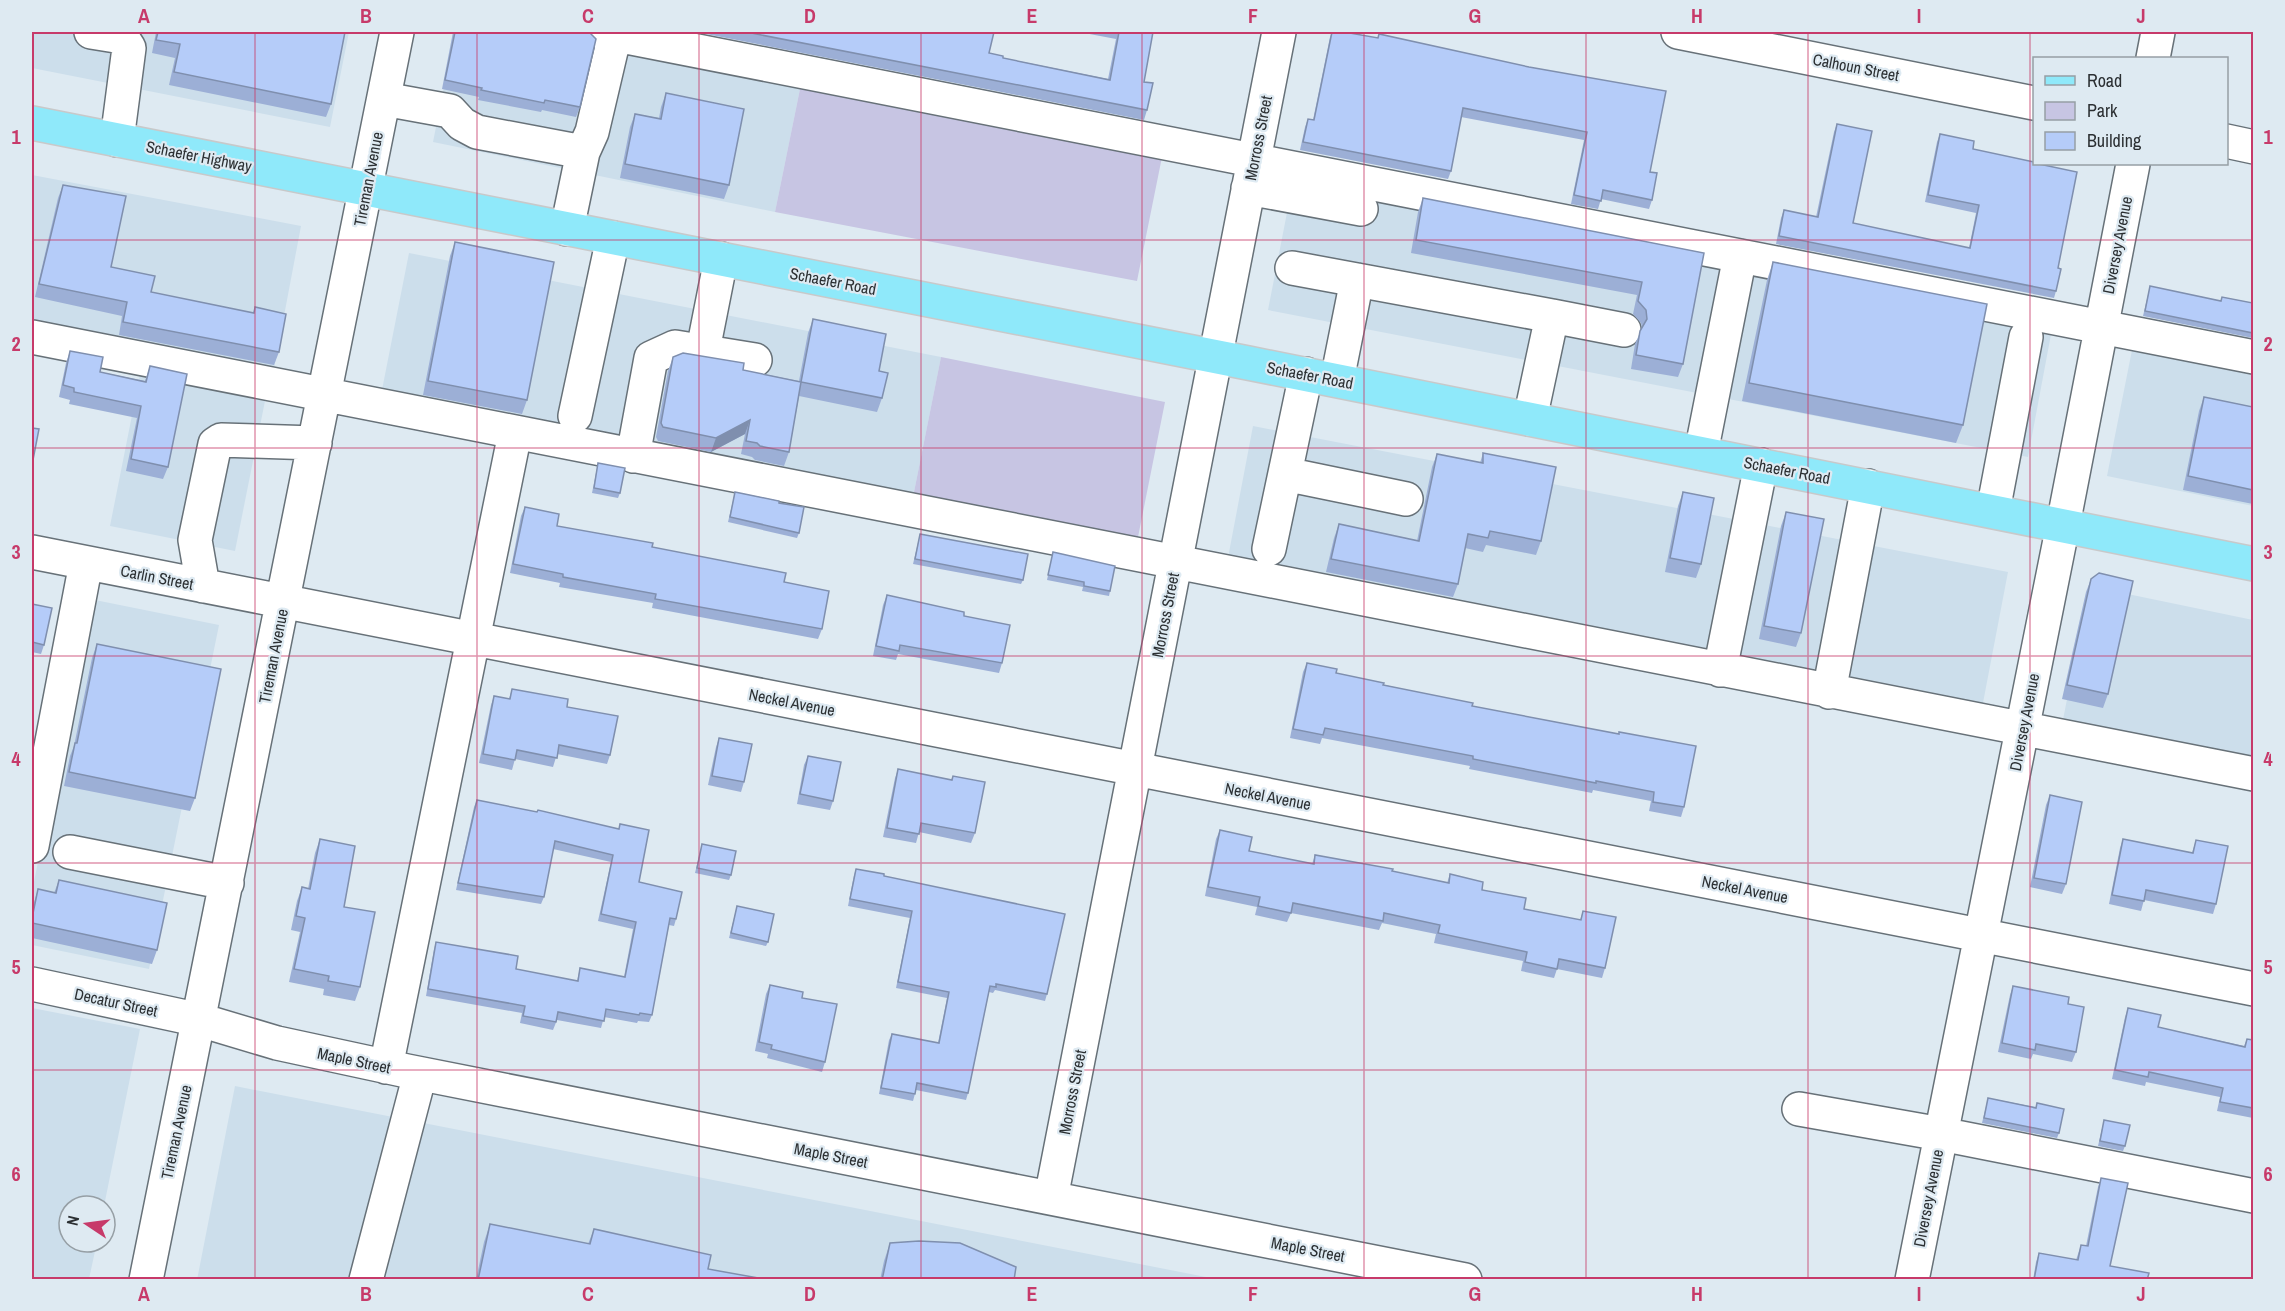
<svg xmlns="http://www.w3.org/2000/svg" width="2285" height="1311" font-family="'Archivo Narrow',sans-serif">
<rect width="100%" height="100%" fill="#deeaf2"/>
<path fill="#ccdeeb" d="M32,32H349L330,127L32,68Z
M455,32H546L801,84L775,212L433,142Z
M32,175L301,226L273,374L32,328Z
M1293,182L2052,329L2028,457L1268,310Z
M409,253L941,357L913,497L381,395Z
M2133,345L2253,369V506L2107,476Z
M140,375L265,401L235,551L110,526Z
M1253,426L2008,572L1982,708L1227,563Z
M2089,586L2253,620V762L2062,725Z
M90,599L219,625L149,969L32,945V892Z
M32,1008L140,1029L104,1206H69V1242H97L89,1279H32Z
M235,1086L1216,1279L197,1280Z"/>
<path fill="#c7c5e3" d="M801,84L1162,157L1137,281L775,212Z
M941,357L1165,402L1137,542L913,497Z"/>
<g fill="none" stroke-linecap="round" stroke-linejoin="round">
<defs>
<path id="minor" d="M91,32L122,37L129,48L117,140
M601,32L2254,357
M1678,32L2034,103
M2153,58L2158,32
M384,99L450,111L462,124L477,132L583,152
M2226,141L2254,147
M1248,188L1361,209
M567,229L583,152L592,132L615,34
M1292,268L1552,316L1530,419
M1552,316L1624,330
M32,337L2254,774
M703,350L721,259
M1337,380L1357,280
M575,416L613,238
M1701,453L1740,256
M633,456L651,358L675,347L755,360
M1285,474L1406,499
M1993,511L2026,337
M1269,549L1306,374
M32,552L2254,989
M203,586L195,540L215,444L221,440L315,443
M1720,670L1761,465
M1829,692L1868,486
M32,846L86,563
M70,852L227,883
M32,984L200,1020L277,1043L407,1071L1465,1280
M386,1067L515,433
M1799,1109L1941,1134L2254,1196
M1051,1198L1279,32
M146,1280L397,32
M366,1280L420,1074
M1912,1280L2063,525L2133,164"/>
<path id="major" d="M32,123L1248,363L2254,564"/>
</defs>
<use href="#minor" stroke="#677178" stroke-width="36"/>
<use href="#major" stroke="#c8c9ca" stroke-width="36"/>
<use href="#minor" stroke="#fff" stroke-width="33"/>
<use href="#major" stroke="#8fe9fa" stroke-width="33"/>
</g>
<path fill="#9cafd6" d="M156,32H345L331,104L326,117L169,85L175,58L152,53Z
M453,32H589L580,107L576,117L542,110L541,112L478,100L479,97L442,89Z
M696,32H994L989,53L1003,58L1108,79L1116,39L1079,32H1153L1144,82L1147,110L1144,120Z
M1332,32L1378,38L1379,34L1529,67L1650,172L1652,200L1649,209L1601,199L1598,209L1571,204L1584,140L1461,117L1451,171L1448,179L1300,150L1305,127L1308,119L1313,120L1330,37Z
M666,93L729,185L724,199L620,178L630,127L635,114L659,118L661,107Z
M1837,124L1853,223L1969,248L1976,213L1925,202L1937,142L1940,134L1973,149L2058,268L2056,291L2054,298L1776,244L1781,218L1784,210L1816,217L1834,132Z
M63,185L111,267L151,292L253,313L255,307L279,352L274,365L119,335L122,316L35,297L58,198Z
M1423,198L1704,253L1683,364L1678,377L1631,369L1635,344L1642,328L1641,323L1633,314L1637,295L1411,253L1418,212Z
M455,242L527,400L522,414L423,395L450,256Z
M1773,262L1963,425L1956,443L1742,401L1767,280Z
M2150,286L2221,301L2222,297L2253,303V338L2143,316Z
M813,319L879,371L882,398L877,412L799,396L789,452L784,466L755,460L752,457L741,454L745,434L711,452L658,441L656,437L668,371L673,357L743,370L799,381L808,333Z
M70,351L100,372L145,381L150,366L168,467L163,479L126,471L137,418L69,404L70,400L59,397L66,363Z
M2204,397L2253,407V504L2183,490L2199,411Z
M1483,453L1541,541L1536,555L1486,545L1483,552L1465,548L1458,584L1453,597L1326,572L1334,538L1339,524L1417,541L1432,467L1437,454L1480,463Z
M598,463L620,493L618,498L592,493Z
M735,492L779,503L799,533L797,538L728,522Z
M1683,492L1701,564L1696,578L1665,572L1678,506Z
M525,507L557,526L652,547L784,582L822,629L818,639L652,608L653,603L559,587L560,583L510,573L521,516Z
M1786,512L1801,633L1796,647L1759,639L1781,526Z
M920,534L1023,580L1021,584L913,564Z
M1053,552L1110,591L1109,596L1082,591L1083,587L1047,580Z
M2091,579L2108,694L2103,708L2062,699L2086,592Z
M887,595L964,616L1002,663L999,673L898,654L896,660L873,656L883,605Z
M32,604L44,645L41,654L32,652Z
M97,644L195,798L190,811L64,786L70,756L74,746L92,658Z
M1307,663L1336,673L1472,706L1618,734L1684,807L1681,817L1649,811L1651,801L1593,790L1592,793L1469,769L1470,766L1322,738L1320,744L1290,738L1303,672Z
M512,689L567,707L610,755L607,764L557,754L553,767L515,759L512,770L479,763L491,705L494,696L509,699Z
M719,738L744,782L741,792L708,785L716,747Z
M808,756L833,801L830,810L797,804L804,765Z
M898,769L951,780L953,776L975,833L971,843L919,832L916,843L883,837L895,778Z
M2050,795L2066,884L2062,894L2030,887L2046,805Z
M477,800L619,829L620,824L639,882L676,919L674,926L669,925L652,1015L649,1022L638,1021L637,1023L604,1017L601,1028L557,1020L553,1030L520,1023L522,1013L426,996L434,949L436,942L516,969L577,981L580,968L624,977L633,929L598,921L611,862L553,849L544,897L541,904L456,890L474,807Z
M1220,830L1249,851L1312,864L1315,855L1447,883L1450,874L1524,909L1580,920L1583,911L1605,968L1602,978L1557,969L1554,978L1521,971L1523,961L1434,943L1436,934L1382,923L1379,930L1291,913L1287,922L1255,915L1257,907L1205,896L1216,839Z
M320,839L344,907L360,987L355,1001L323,995L324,989L289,982L300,932L291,930L297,901L302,887L308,889L315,853Z
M2123,839L2192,853L2196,840L2216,904L2213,914L2144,900L2141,911L2109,904L2120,848Z
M702,844L731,875L729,880L695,873Z
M856,869L884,876L1047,994L1045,1001L995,990L993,993L989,992L968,1093L966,1100L916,1090L913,1101L879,1094L889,1040L892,1034L938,1043L947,998L896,988L910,918L848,906L854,875Z
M59,880L157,950L152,964L32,938V909L38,889L54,893Z
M737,906L768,942L766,946L729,938Z
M770,985L825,1062L822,1072L767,1058L768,1054L755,1051L766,994Z
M2013,986L2068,1004L2076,1052L2072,1062L2033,1054L2031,1059L1998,1052L2010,995Z
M2128,1008L2158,1027L2244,1046L2247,1039L2253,1040V1118L2217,1111L2220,1097L2146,1082L2145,1086L2112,1079L2125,1017Z
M1988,1098L2036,1107L2037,1103L2059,1133L2057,1138L1982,1123Z
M2104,1120L2125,1146L2123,1151L2098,1146Z
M2101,1178L2110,1266L2147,1280H2033L2036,1262L2039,1253L2076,1260L2081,1245L2086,1246L2098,1187Z
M490,1224L588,1244L594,1229L708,1269L769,1280H476L484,1242Z
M890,1243L1014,1280H880L884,1261Z"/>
<path fill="#7f8fae" d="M750,420L745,434L711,452L716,438Z"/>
<path fill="#b5ccf9" stroke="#7f8fae" stroke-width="1.5" d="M158,32H345L331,104L174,72L180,44L156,40Z
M455,32H589L596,39L580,107L545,100L544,103L481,90L482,88L445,80Z
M746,32H994L989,53L1003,56V58L1110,80L1119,32H1153L1144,82L1153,83L1147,110Z
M1332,32H1344L1378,38L1379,34L1529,67L1666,91L1650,172L1657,173L1652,200L1603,190L1601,201L1574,195L1587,132L1463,108L1451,171L1303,142L1308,119L1314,120Z
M666,93L744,109L729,185L625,164L635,114L661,119Z
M1837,124L1872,131L1853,223L1970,248L1979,205L1928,195L1940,134L1974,141L1973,149L2034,162V164H2039L2077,172L2058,268L2061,269L2056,291L1779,236L1784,210L1818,217Z
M63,185L126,196L111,267L155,276L151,292L254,313L255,307L286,314L279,352L123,322L127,302L39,284Z
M1423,198L1704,253L1683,364L1636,355L1640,331L1647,319L1646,310L1638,301L1642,282L1416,240Z
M455,242L554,262L527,400L428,381Z
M1773,262L1987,304L1963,425L1749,383Z
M2150,286L2221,301L2222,297L2253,303V333L2145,311Z
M813,319L886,334L879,371L888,373L882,398L801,382Z
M70,351L103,357L100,372L146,382L150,366L187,374L168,467L131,459L141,406L74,392V388L63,385Z
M683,353L744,363L743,370L801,382L789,452L760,446L757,443L746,441L750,420L716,438L663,427L661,423L673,357Z
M2204,397L2253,407V490L2188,476Z
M32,428L39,429L32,465Z
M1483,453L1556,467L1541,541L1490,531L1488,538L1468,534L1458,584L1331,559L1339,524L1419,541L1437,454L1483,463Z
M598,463L625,468L620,493L594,488Z
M735,492L779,501V503L804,507L799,533L730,517Z
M1683,492L1714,498L1701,564L1670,558Z
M525,507L559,514L557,526L653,543L652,547L786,573L784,582L829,591L822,629L655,599L656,594L563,577V574L513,564Z
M1786,512L1824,519L1801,633L1764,626Z
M920,534L1028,554L1023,580L915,559Z
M1053,552L1115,566L1110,591L1084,586V582L1048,575Z
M2099,573L2133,581L2108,694L2067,685L2091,579Z
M887,595L964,612V616L1010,625L1002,663L900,645L899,651L876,646Z
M32,604L52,608L44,645L32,642Z
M97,644L221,669L195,798L69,772L75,743H77Z
M1307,663L1337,669L1336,673L1384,683L1383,685L1473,703L1472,706L1619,734V732L1696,746L1684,807L1653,802L1654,792L1596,781V783L1473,759V756L1325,728L1323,735L1293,729Z
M512,689L568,699L567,707L618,716L610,755L559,745L557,758L517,750L515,760L483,754L494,696L510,699Z
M719,738L752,744L744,782L712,776Z
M808,756L841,762L833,801L800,794Z
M898,769L952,780L953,776L985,782L975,833L921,823L919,834L887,828Z
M2050,795L2082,802L2066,884L2034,878Z
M477,800L537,812L538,810L619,829L620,824L649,830L639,882L682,892L676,919L670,918L652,1015L640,1013L639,1015L606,1009L604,1021L558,1012L556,1022L523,1016L525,1006L428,989L436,942L518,956L516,969L578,981L580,968L625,977L636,922L601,914L613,855L555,841L544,897L458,883Z
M1220,830L1252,837L1249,851L1314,864L1315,855L1393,869L1392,871L1449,883L1450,874L1483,882L1482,890L1526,898L1524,909L1581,920L1583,911L1616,917L1605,968L1559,959L1557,969L1525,962L1527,952L1438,933L1440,925L1384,913L1383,921L1293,903L1291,913L1258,906L1260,897L1208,887Z
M320,839L355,846L344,907L375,912L360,987L328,981L329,976L294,969L305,918L296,916L302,887L310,889Z
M2123,839L2193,853L2196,840L2228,846L2216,904L2146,890L2144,901L2112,895Z
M702,844L736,851L731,875L697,868Z
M856,869L884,874V876L1065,914L1047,994L996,984V987L990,986L968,1093L917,1083L915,1094L881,1088L892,1034L939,1043L949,992L898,982L912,911L850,899Z
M59,880L167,903L157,950L32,923V918L38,889L56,893Z
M737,906L774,914L768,942L731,933Z
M770,985L803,992L802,998L837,1004L825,1062L771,1049L772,1045L759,1042Z
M2013,986L2069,997L2068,1004L2084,1007L2076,1052L2036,1044L2035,1050L2002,1043Z
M2128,1008L2161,1015L2158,1027L2245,1047L2247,1039L2253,1040V1108L2220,1102L2223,1088L2149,1072L2148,1077L2115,1070Z
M1988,1098L2036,1108L2037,1103L2064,1109L2059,1133L1984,1118Z
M2104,1120L2130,1125L2125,1146L2100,1141Z
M2101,1178L2128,1183L2110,1266L2149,1273L2147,1280H2034L2039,1253L2078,1260L2081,1245L2088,1246Z
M490,1224L590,1244L594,1229L711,1255L708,1269L769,1280H478Z
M919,1241L960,1243L1016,1267L1014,1280H882L890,1243Z"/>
<path fill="none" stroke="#c73a6a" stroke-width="1.5" stroke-opacity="0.55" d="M255,32V1280M477,32V1280M699,32V1280M921,32V1280M1142,32V1280M1364,32V1280M1586,32V1280M1808,32V1280M2030,32V1280M32,240H2254M32,448H2254M32,656H2254M32,863H2254M32,1070H2254"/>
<g text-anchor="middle" stroke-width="4.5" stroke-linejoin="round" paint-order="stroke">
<g font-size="16" fill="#2b2f32" stroke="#deeaf2">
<text transform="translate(1856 67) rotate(11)" y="6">Calhoun Street</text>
<text transform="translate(1258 138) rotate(-79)" y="6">Morross Street</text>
<text transform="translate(199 156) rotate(11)" y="6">Schaefer Highway</text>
<text transform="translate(368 179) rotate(-79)" y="6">Tireman Avenue</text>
<text transform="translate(2117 245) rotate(-79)" y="6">Diversey Avenue</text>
<text transform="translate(833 281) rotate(11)" y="6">Schaefer Road</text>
<text transform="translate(1310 375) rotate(11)" y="6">Schaefer Road</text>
<text transform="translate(1787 470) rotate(11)" y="6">Schaefer Road</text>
<text transform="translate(157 577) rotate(11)" y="6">Carlin Street</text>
<text transform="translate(1165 615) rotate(-79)" y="6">Morross Street</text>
<text transform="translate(273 656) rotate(-79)" y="6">Tireman Avenue</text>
<text transform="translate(792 702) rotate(11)" y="6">Neckel Avenue</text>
<text transform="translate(2024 722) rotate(-79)" y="6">Diversey Avenue</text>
<text transform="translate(1268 796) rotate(11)" y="6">Neckel Avenue</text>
<text transform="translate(1745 889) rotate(11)" y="6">Neckel Avenue</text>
<text transform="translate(116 1002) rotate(12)" y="6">Decatur Street</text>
<text transform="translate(354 1060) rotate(12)" y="6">Maple Street</text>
<text transform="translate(1072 1092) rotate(-79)" y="6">Morross Street</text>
<text transform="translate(176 1132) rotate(-78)" y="6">Tireman Avenue</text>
<text transform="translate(831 1155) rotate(11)" y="6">Maple Street</text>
<text transform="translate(1928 1198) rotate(-79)" y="6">Diversey Avenue</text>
<text transform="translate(1308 1249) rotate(11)" y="6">Maple Street</text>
</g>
</g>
<rect width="2285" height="1311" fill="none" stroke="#deeaf2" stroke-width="66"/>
<rect x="2033" y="57" width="195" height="108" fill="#deeaf2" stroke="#969fa5" stroke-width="1.5"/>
<rect x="2045" y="76" width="30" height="9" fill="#8fe9fa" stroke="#969fa5" stroke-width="1.5"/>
<text x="2087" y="87" font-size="18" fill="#2b2f32">Road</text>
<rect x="2045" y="102" width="30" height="18" fill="#c7c5e3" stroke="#969fa5" stroke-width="1.5"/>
<text x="2087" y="117" font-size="18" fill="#2b2f32">Park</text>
<rect x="2045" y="132" width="30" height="18" fill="#b5ccf9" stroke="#969fa5" stroke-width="1.5"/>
<text x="2087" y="147" font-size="18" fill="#2b2f32">Building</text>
<g transform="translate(87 1224) rotate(283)"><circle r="28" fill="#deeaf2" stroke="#969fa5" stroke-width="1.5"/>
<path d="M0-4.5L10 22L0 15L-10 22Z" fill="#c73a6a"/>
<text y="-9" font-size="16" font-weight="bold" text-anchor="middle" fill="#2b2f32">N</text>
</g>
<rect x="33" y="33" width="2219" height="1245" fill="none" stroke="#c73a6a" stroke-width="2"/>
<g font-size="20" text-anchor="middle" font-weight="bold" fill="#c73a6a">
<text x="144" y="23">A</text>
<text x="366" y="23">B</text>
<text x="588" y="23">C</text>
<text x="810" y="23">D</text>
<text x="1032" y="23">E</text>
<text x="1253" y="23">F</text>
<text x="1475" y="23">G</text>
<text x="1697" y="23">H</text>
<text x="1919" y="23">I</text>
<text x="2141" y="23">J</text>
<text x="16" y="144">1</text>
<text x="2268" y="144">1</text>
<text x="16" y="351">2</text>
<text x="2268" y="351">2</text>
<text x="16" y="559">3</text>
<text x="2268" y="559">3</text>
<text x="16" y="766">4</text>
<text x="2268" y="766">4</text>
<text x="16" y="974">5</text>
<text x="2268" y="974">5</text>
<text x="16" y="1181">6</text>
<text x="2268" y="1181">6</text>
<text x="144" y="1301">A</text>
<text x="366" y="1301">B</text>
<text x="588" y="1301">C</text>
<text x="810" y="1301">D</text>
<text x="1032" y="1301">E</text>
<text x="1253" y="1301">F</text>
<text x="1475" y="1301">G</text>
<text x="1697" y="1301">H</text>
<text x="1919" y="1301">I</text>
<text x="2141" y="1301">J</text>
</g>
</svg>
